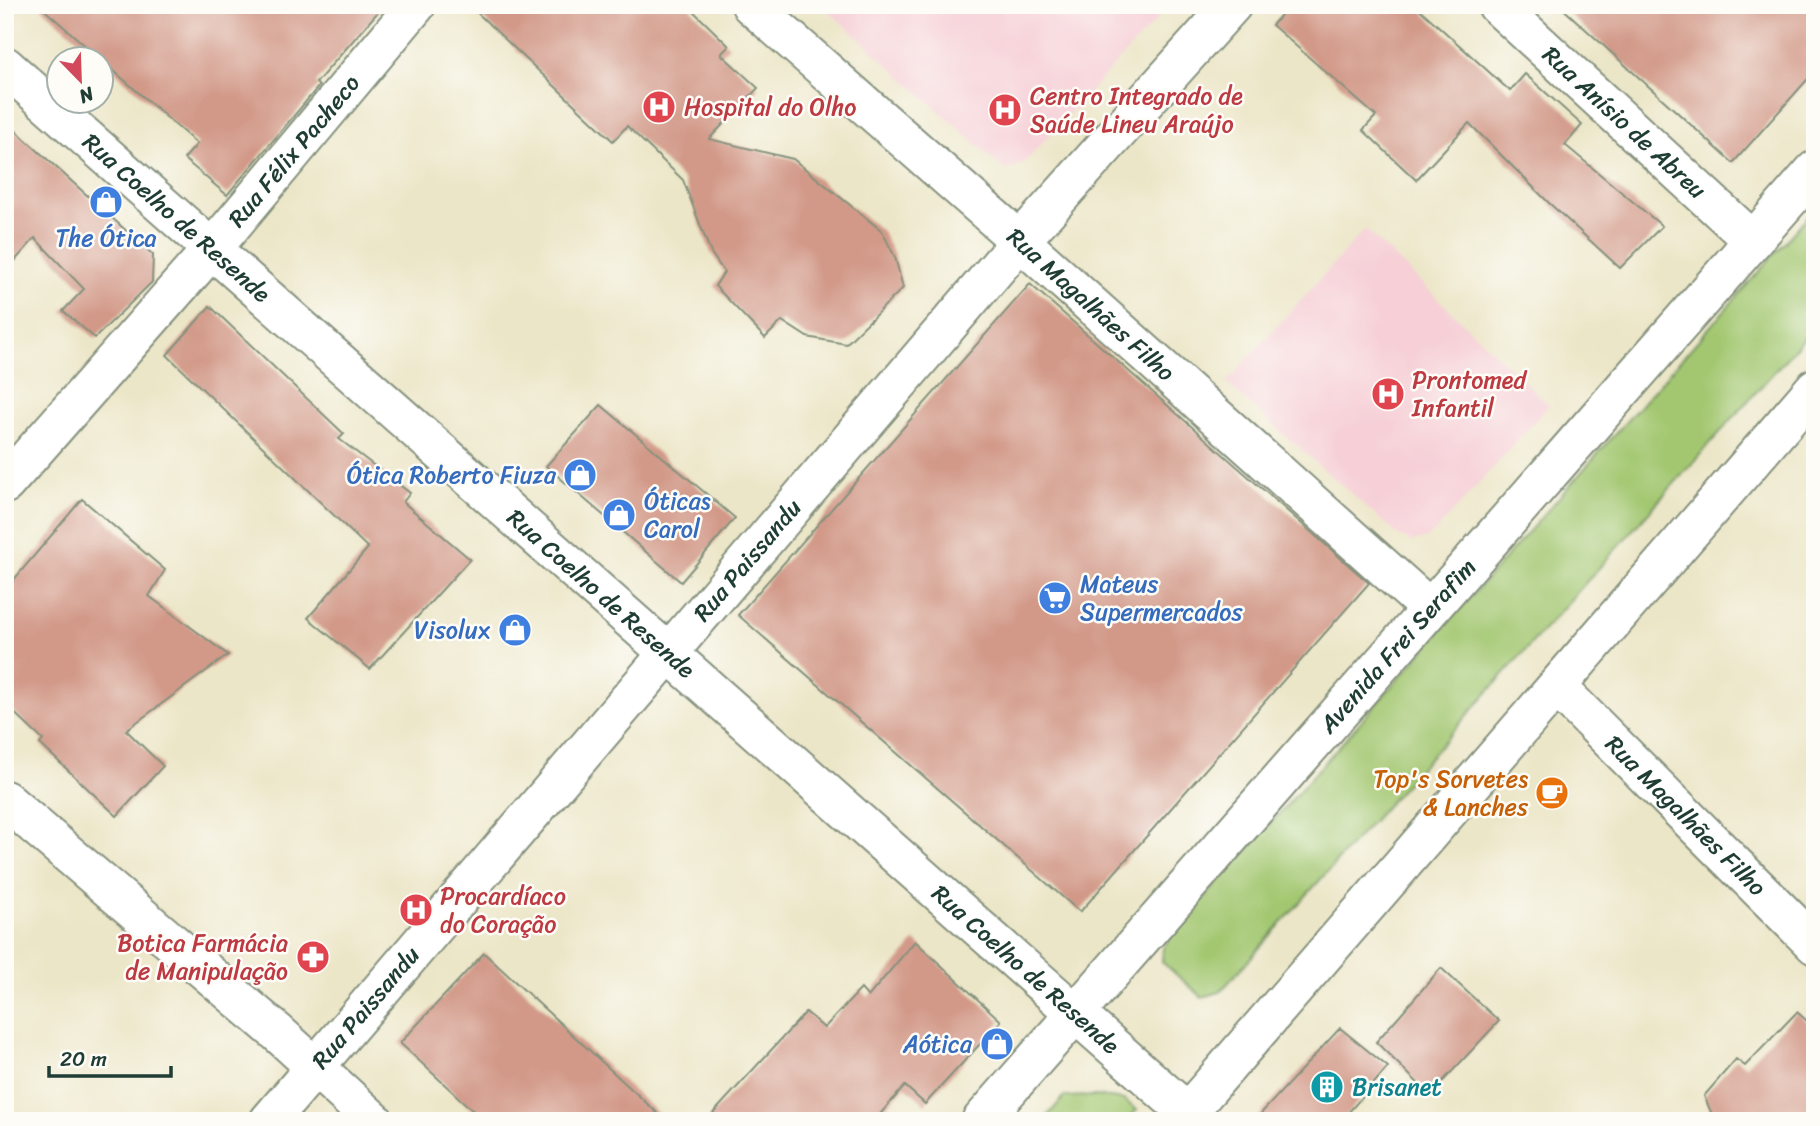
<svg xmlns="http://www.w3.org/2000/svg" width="1820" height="1126" font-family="Sriracha,sans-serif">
<rect width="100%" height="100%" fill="#fdfcf7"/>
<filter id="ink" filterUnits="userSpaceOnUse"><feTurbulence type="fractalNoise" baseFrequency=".0143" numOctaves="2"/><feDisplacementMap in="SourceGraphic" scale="14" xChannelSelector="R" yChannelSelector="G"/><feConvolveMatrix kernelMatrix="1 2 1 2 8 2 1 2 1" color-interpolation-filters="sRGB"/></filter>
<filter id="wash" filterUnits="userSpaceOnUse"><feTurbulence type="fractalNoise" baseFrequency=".00686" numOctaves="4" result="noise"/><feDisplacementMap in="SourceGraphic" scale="28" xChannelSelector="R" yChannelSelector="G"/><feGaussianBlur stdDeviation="1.57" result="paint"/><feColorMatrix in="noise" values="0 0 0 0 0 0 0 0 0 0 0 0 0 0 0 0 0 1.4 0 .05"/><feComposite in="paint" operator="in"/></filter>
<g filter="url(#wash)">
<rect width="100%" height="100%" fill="#ece6c8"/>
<path fill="#f6cfd7" d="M822,5H1170L1023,164L1005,170Z
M1365,229L1549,405L1438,529L1426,538L1413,542L1399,536L1226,383Z"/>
<path fill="#a3c771" stroke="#618252" stroke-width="2" d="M1815,208V326L1220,992L1202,997L1162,962L1163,948L1171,936Z
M1096,1096L1124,1100L1137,1110L1127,1121H1043L1064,1097Z"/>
<g id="blocks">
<path fill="#d29988" d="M39,5H384L316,83L319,86L227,195L184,159L197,144Z
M469,5H687L729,46L721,54L758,88L709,139L793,159L882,231L895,257L903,288L846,344L807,337L782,321L765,338L715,286L724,272L711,253L683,180L627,126L613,141Z
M1290,5H1415L1510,91L1525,74L1582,125L1565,145L1662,226L1620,268L1548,202L1469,123L1416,180L1363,130L1376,116L1272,25Z
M1559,5H1815V71L1733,163Z
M5,121L153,255L152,282L95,338L63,311L84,289L35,238L5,272Z
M1030,284L1369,583L1080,912L738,615Z
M210,306L344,434L339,439L410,493L403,502L470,559L370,669L308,618L368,548L167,355Z
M601,405L735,518L681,582L546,466Z
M82,499L165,570L149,596L228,655L126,730L163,766L117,816L40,744L43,740L5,704V590Z
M915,941L1001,1021L925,1104L905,1086L874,1121H706L806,1012L824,1028L861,989L868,997Z
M484,953L666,1121H484L400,1043Z
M1441,968L1499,1021L1430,1095L1376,1042Z
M1797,1012L1815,1028V1121H1715L1704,1096L1736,1059L1745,1066Z
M1340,1028L1388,1067L1341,1121H1254Z"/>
</g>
</g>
<g filter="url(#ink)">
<use href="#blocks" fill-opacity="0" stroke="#86927e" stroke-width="2"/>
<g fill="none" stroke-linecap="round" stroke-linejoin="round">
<defs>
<g id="minor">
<path id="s1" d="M751,5L1020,241L1429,608"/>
<path id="s2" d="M1497,5L1752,240"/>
<path id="s3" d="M5,484L212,249L416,5"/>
<path id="s4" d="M1557,687L1815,945"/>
<path id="s5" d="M269,1121L1020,241L1232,5"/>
</g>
<g id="secondary">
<path id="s6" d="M5,66L1197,1121"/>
<path d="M5,800L278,1033L374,1121"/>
</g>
<g id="primary">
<path id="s7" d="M981,1121L1815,170"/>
<path d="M1180,1121L1815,388"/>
</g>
</defs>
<use href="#minor" stroke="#86927e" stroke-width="42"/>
<use href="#secondary" stroke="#86927e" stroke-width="42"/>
<use href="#primary" stroke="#86927e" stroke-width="42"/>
<use href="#minor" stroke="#fff" stroke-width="38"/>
<use href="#secondary" stroke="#fff" stroke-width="38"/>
<use href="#primary" stroke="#fff" stroke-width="38"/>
</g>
</g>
<defs>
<symbol id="hospital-disc" viewBox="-11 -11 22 22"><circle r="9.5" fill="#e0444e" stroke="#fdfcf7"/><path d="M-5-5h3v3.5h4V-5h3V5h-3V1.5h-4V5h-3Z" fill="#fff"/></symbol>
<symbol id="shop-disc" viewBox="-11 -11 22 22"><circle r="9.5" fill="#3f7fe0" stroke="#fdfcf7"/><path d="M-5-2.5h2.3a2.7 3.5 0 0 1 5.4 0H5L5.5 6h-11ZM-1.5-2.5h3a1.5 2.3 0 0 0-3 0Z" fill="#fff"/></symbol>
<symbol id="supermarket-disc" viewBox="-11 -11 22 22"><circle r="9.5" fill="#3f7fe0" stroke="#fdfcf7"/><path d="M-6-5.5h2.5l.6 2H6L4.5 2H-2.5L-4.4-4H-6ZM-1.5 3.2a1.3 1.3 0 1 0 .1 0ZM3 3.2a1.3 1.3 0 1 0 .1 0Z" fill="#fff"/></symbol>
<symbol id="cafe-disc" viewBox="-11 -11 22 22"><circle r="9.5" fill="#e8710a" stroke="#fdfcf7"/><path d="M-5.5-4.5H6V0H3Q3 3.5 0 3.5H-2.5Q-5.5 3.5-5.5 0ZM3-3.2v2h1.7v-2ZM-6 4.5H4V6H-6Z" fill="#fff"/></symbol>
<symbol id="pharmacy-disc" viewBox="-11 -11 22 22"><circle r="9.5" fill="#e0444e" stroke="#fdfcf7"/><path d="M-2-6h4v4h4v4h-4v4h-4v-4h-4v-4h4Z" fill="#fff"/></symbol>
<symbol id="building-disc" viewBox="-11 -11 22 22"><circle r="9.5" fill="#0f9aa8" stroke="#fdfcf7"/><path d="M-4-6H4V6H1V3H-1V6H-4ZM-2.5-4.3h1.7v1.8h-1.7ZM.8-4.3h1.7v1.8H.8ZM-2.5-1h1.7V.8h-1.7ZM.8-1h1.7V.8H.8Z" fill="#fff"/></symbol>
</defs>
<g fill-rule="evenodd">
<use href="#hospital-disc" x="640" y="88" width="38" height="38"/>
<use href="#hospital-disc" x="986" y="91" width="38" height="38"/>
<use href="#shop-disc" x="87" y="183" width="38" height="38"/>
<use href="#hospital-disc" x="1369" y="375" width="38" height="38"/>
<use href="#shop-disc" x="561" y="456" width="38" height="38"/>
<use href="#shop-disc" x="600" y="496" width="38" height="38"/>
<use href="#supermarket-disc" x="1036" y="579" width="38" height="38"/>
<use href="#shop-disc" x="496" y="611" width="38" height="38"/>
<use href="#cafe-disc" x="1533" y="774" width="38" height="38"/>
<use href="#hospital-disc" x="397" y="891" width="38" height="38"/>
<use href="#pharmacy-disc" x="294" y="938" width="38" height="38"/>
<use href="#shop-disc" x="978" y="1025" width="38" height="38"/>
<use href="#building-disc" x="1308" y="1068" width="38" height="38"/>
</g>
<g text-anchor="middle" stroke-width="5" stroke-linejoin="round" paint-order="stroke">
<g font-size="24" fill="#be3a42" stroke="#fdfcf7" text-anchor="start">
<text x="1030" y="104">Centro Integrado de<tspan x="1030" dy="28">Saúde Lineu Araújo</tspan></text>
<text x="684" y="115">Hospital do Olho</text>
<text x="1412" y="388">Prontomed<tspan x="1412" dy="28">Infantil</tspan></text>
<text x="440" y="904">Procardíaco<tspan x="440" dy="28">do Coração</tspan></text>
<text x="288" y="951" text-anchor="end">Botica Farmácia<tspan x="288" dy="28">de Manipulação</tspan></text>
</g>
<g font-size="24" fill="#1f3d34" stroke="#fdfcf7">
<text dy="8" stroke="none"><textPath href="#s2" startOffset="173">Rua Anísio de Abreu</textPath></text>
<text dy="8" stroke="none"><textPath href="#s3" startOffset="441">Rua Félix Pacheco</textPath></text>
<text dy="8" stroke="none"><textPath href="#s6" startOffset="229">Rua Coelho de Resende</textPath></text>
<text dy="8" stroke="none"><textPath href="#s1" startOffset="453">Rua Magalhães Filho</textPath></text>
<text dy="8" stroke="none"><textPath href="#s5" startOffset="737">Rua Paissandu</textPath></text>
<text dy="8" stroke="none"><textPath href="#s6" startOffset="796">Rua Coelho de Resende</textPath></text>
<text dy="8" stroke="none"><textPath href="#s7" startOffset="632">Avenida Frei Serafim</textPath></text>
<text dy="8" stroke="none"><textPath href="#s4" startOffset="182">Rua Magalhães Filho</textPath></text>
<text dy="8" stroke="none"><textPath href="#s6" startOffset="1363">Rua Coelho de Resende</textPath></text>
<text dy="8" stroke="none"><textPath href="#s5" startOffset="149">Rua Paissandu</textPath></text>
</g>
<g font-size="24" fill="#366cbe" stroke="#fdfcf7" text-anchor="end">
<text x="106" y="246" text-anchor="middle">The Ótica</text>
<text x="556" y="483">Ótica Roberto Fiuza</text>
<text x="644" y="509" text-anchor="start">Óticas<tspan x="644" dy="28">Carol</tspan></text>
<text x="1080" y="592" text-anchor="start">Mateus<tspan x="1080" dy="28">Supermercados</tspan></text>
<text x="490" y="638">Visolux</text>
<text x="972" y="1052">Aótica</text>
</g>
<g font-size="24" fill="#c56008" stroke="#fdfcf7" text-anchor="end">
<text x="1528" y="787">Top's Sorvetes<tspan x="1528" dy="28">&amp; Lanches</tspan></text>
</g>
<g font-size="24" fill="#0d838f" stroke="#fdfcf7" text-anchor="start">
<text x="1352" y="1095">Brisanet</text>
</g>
</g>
<rect width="1820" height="1126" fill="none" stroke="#fdfcf7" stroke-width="28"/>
<g transform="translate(80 80) rotate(157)"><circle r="33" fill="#fdfcf7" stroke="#a4b0a9" stroke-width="2"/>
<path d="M0-5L12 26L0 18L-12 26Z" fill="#d1495b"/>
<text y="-10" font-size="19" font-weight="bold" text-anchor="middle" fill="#1f3d34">N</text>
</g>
<path d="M49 1066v10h122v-10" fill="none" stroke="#1f3d34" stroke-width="3.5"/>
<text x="60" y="1066" font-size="21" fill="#1f3d34" stroke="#fdfcf7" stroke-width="5" paint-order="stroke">20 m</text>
</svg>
